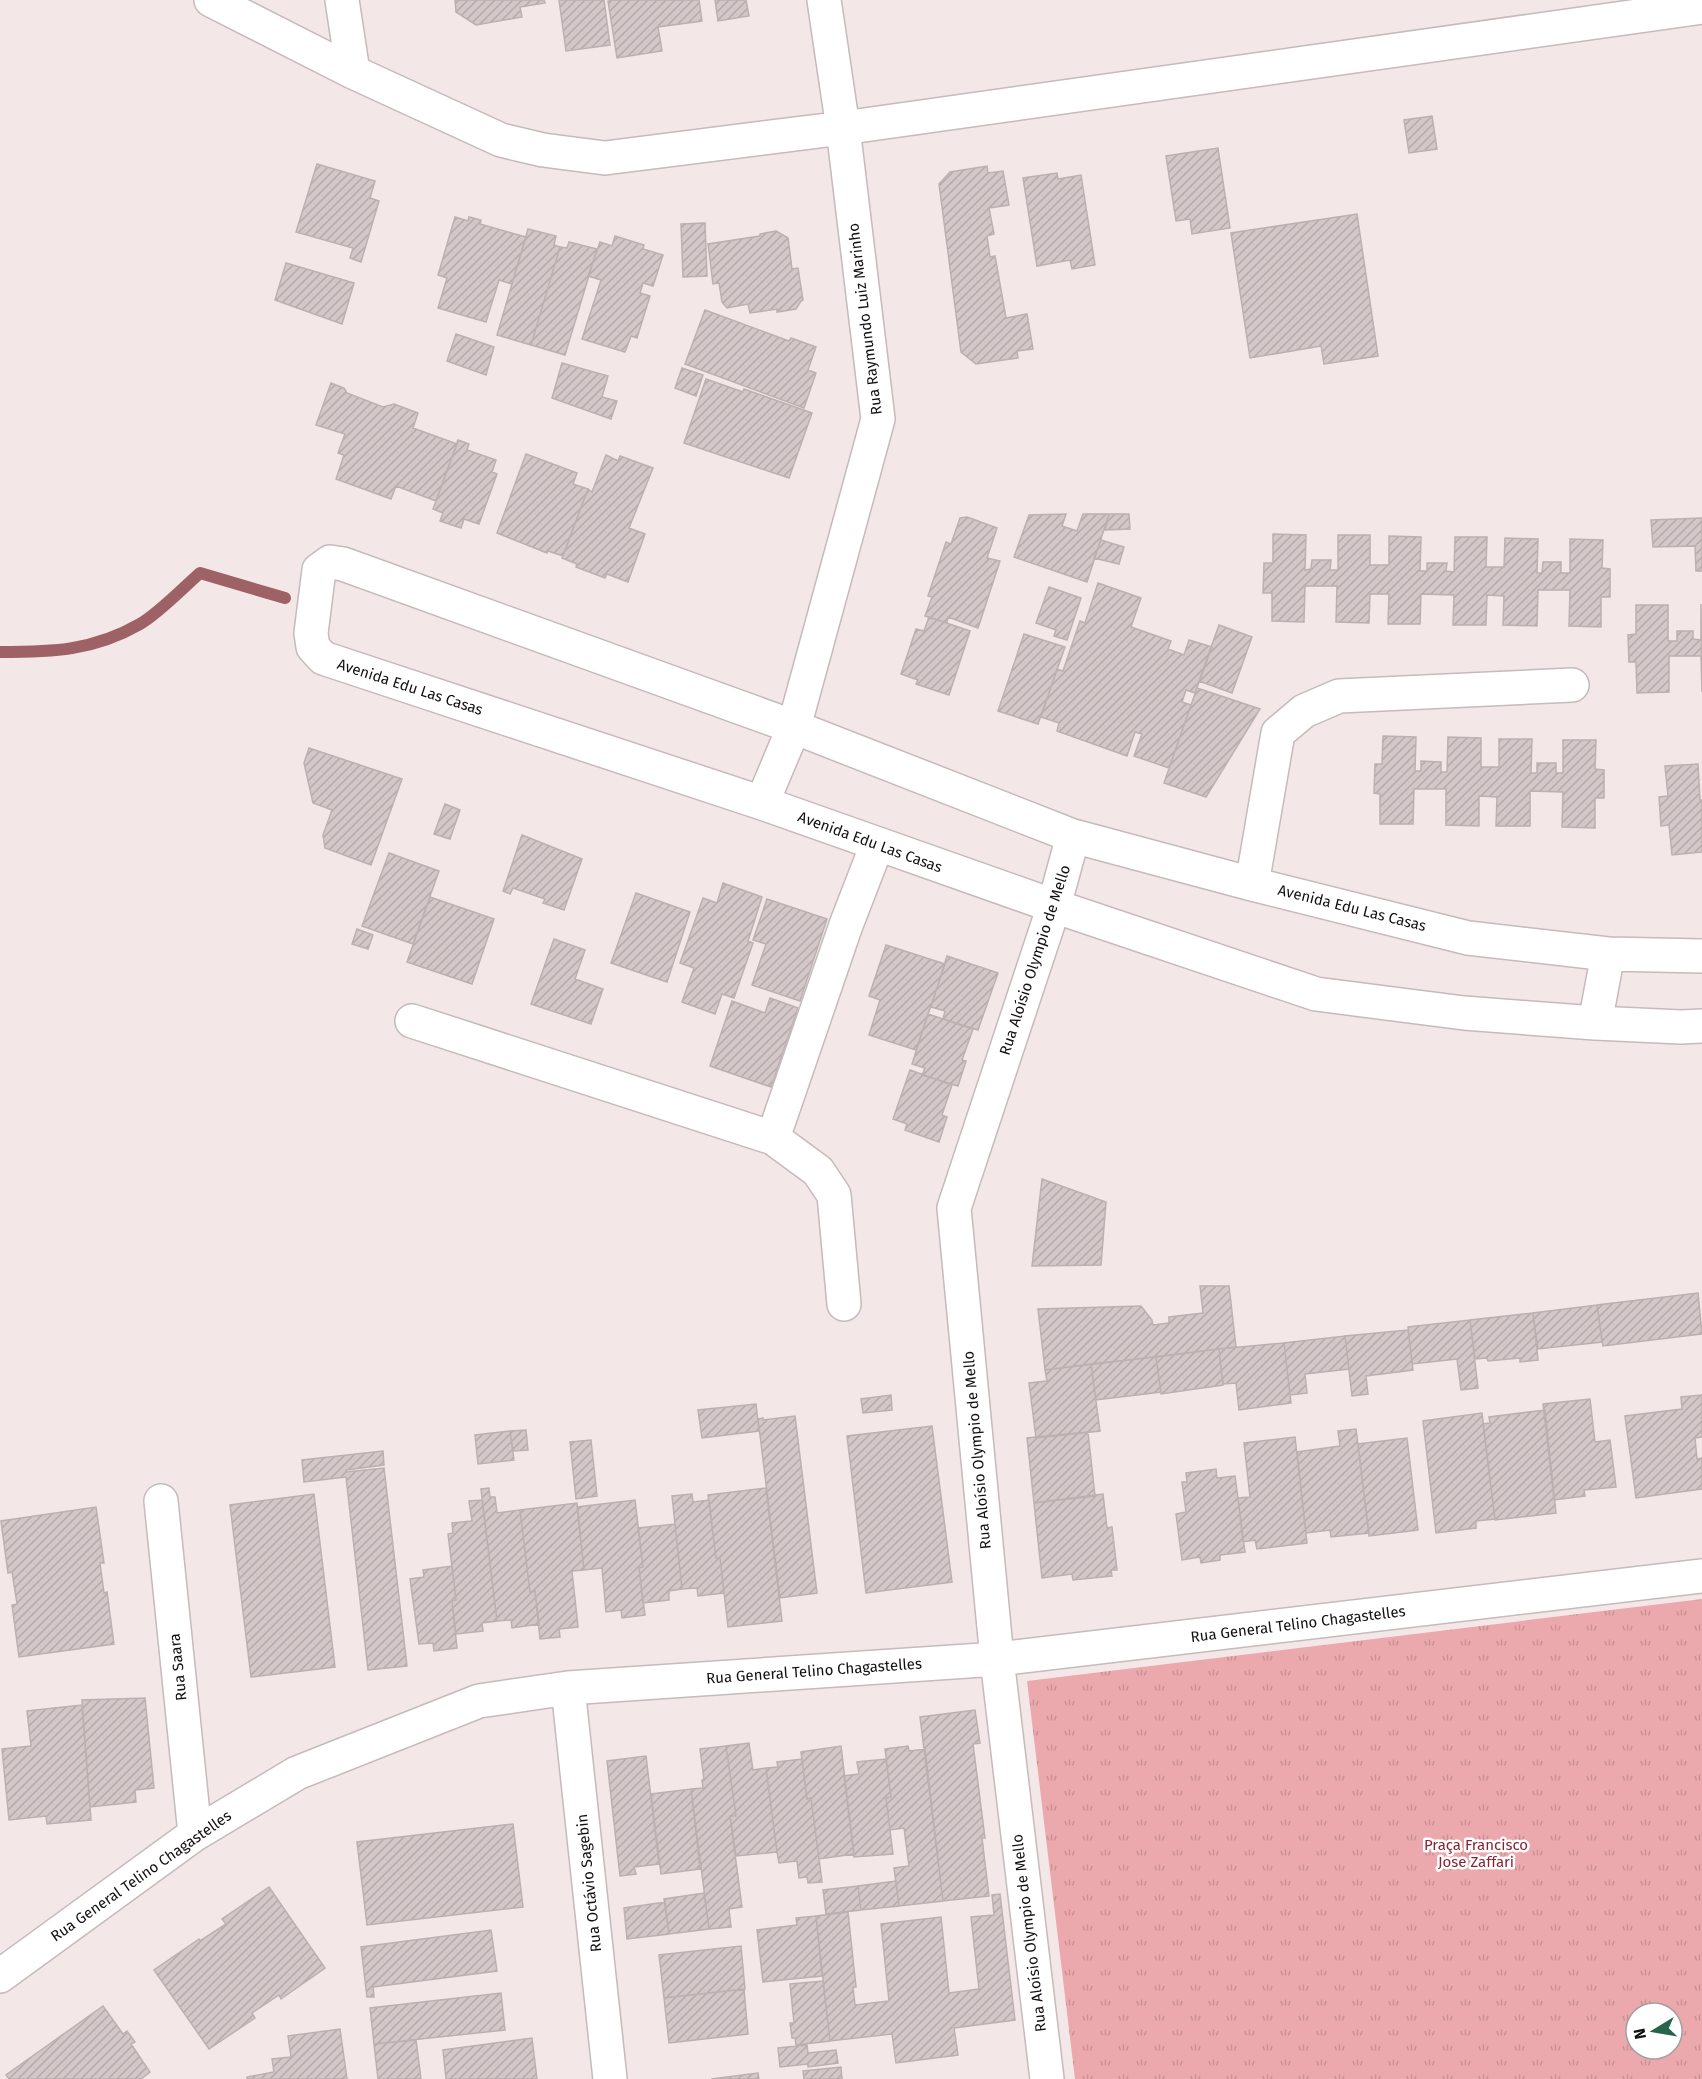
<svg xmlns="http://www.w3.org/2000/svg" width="1702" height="2079" font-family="'Fira Sans',sans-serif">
<defs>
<pattern id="park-tufts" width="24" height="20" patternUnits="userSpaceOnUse" patternTransform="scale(1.5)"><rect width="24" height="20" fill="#eca9ad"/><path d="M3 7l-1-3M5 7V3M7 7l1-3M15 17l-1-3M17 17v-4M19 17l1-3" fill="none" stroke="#ca9094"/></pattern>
<pattern id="building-hatch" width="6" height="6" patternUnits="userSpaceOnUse" patternTransform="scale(1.5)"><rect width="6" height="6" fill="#d4c7c8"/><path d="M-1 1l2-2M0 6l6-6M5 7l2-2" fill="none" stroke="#b5aaab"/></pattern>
</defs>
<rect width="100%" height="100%" fill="#f4e7e7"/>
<path fill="url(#park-tufts)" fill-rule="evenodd" d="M1702,1599V2079H1075L1027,1681ZM1636,2013H1672V2049H1636Z"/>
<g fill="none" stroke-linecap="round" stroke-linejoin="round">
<path stroke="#9e6266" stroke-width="12" d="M0,652C52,652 93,651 140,624C158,614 184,587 200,573L285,598"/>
</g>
<path fill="url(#building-hatch)" stroke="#bcb0b0" stroke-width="1.5" d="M455,0H544L545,3L520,7L522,17L476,25L456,12Z
M559,0H604L610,45L566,51Z
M614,0H699L702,21L658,27L662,51L617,58L608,1Z
M715,0H746L749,16L718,21Z
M1432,116L1437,149L1409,153L1404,120Z
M1218,148L1230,228L1192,234L1190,219L1176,221L1166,156Z
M317,164L375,181L370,198L379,201L361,262L350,258L353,248L296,232Z
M987,166L988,173L1003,171L1009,205L989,208L994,234L987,236L990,257L995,256L1006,318L1027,314L1033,349L1017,351L1018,358L976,364L961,352L939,184L950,172Z
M1057,173L1058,179L1081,175L1095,265L1072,269L1070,260L1037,266L1023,178Z
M1357,214L1378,356L1324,364L1321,346L1250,358L1231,233Z
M455,217L468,221L469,217L481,220L480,224L526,237L512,284L499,280L486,322L438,308L447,278L438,275Z
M705,223L707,276L683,277L681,224Z
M528,229L556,236L554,245L560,247L531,345L497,335Z
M776,231L788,238L792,269L798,268L803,300L801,301L796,309L777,312V309L750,313L748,304L727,308L722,302L719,283L713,284L708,244L760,236V234Z
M615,236L644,245L643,249L663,255L653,286L643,283L640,293L650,296L637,338L631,336L625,352L582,339L601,280L588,276L600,242L612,246Z
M569,242L597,249L565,355L531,345L560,247L567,248Z
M286,263L354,283L342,324L275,300Z
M705,310L789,341L791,338L816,347L808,370L816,373L804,408L685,364Z
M456,334L494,347L486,375L447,361Z
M562,363L608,376L602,397L617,401L611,419L552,398Z
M682,368L703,375L696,396L675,388Z
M706,379L743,392L744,389L812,413L789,478L684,443Z
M331,383L344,388L347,393L383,407L394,404L418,413L413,428L457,444L436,501L396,486L391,499L336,479L344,455L338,453L345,434L316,425Z
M458,440L469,444L467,450L496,460L492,472L497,474L479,524L464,519L461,528L440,521L443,513L433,509Z
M526,454L577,473L573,484L588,489L563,556L548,551L547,553L497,533Z
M606,455L618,461L620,456L653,468L629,528L645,534L628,582L607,574L605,578L576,567L577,564L562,558L588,489L592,492Z
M1066,514L1062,526L1077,531L1083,514H1109L1087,582L1014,557L1029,515Z
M1109,514H1129L1130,529L1105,530Z
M967,517L997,528L987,558L1000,561L978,628L948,617L947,623L925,616L932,597L928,596L946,542L951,544L960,518Z
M1702,518V571H1696L1695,546L1653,547L1651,520Z
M1273,534L1306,535L1305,570L1311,569L1312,560H1331L1330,570H1338V535H1370V565H1389V536L1421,537L1420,571H1427V563H1447L1446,571L1454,572L1455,537H1487L1486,567H1504L1505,538L1538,539L1537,573H1542L1543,562H1561V573H1570V539L1603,540L1602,568L1610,569V597H1601V627L1569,626L1570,590H1538L1537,626L1503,625L1504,596L1487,595L1486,625H1453L1454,595L1421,594L1420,624H1388L1389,594H1370L1369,623L1336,622L1337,586H1305L1304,622L1272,621V593H1263L1264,563H1273Z
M1101,540L1124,547L1119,564L1094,558Z
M1098,583L1141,598L1131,627L1171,641L1168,649L1184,655L1189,640L1212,647L1195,693L1186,690L1182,702L1191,705L1169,768L1134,756L1142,734L1135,732L1127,756L1057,731L1059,723L1041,717L1057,669L1063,671L1080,621L1085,623Z
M1049,587L1081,598L1067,640L1054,636L1056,630L1036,623Z
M1701,604L1702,692L1701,656H1669V692L1637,693L1636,662H1629L1628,635L1636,634V605H1668V641H1677V631H1693V639L1701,640Z
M929,617L970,631L949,695L916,684L918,680L901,674L916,629L924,631Z
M1219,625L1252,637L1232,693L1199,681Z
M1024,634L1065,647L1038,724L998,711Z
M1197,688L1260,709L1206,797L1164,783Z
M1383,736L1416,737L1415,771H1421V761L1441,762V772H1447L1448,737L1481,738V767H1499V739H1532L1531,773H1537V763H1556V773H1563V740H1596L1595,769L1604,770V798H1595V828L1562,827L1563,792L1530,791V826H1496L1497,797L1479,796V826L1446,825V789H1414L1413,824H1380V794L1374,793L1375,764H1382Z
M309,748L402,779L371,865L325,848L323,835L332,810L313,803L304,763Z
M1698,764L1700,800H1702V852L1672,855L1669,825L1661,826L1659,797L1668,796L1665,766Z
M445,804L460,810L450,839L434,834Z
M522,835L582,859L564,910L543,903L545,899L513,888L510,894L503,891Z
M389,853L439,871L413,944L362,926Z
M723,883L762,897L748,941L753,943L734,998L722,994L715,1014L682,1002L694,968L680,963L703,898L717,903Z
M636,893L690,912L667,982L611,963Z
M430,897L494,919L472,984L407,962Z
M767,899L827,919L800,1001L752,985L766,944L753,940Z
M357,929L373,935L368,949L352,944Z
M554,939L585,950L575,979L603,989L591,1024L531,1004Z
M886,945L945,964L916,1050L869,1035L880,1000L869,996Z
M947,956L998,973L978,1030L943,1019L945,1011L931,1007Z
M770,998L798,1008L771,1087L710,1066L732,1001L765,1013Z
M928,1014L973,1029L962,1060L966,1061L958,1086L922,1075L925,1068L912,1064Z
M910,1070L952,1085L942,1115L947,1117L939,1142L905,1130L907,1124L893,1119Z
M1042,1179L1106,1202L1101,1265L1032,1266Z
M1200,1286H1229L1236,1347L1045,1370L1038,1309L1141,1306L1152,1320L1153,1325L1169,1323V1317L1203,1313Z
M1698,1293L1702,1334L1603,1346L1597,1305Z
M1597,1305L1602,1342L1538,1349L1533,1313Z
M1533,1313L1538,1360L1520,1362V1358L1488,1361L1487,1358L1475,1359L1470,1320Z
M1470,1320L1478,1388L1461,1390L1457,1359L1412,1364L1408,1327Z
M1408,1330L1413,1370L1366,1376L1368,1394L1352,1396L1345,1336Z
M1345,1336L1349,1369L1305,1374L1307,1393L1290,1395L1284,1343Z
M1284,1343L1291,1403L1239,1410L1236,1383L1223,1384L1219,1349Z
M1219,1349L1223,1385L1161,1394L1156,1357Z
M1156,1357L1161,1392L1096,1400L1091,1364Z
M1091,1364L1100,1431L1036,1438L1029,1383L1047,1381L1045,1370Z
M891,1395L892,1410L863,1413L861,1399Z
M1702,1395V1437L1695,1438L1697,1459L1702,1458V1489L1636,1498L1625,1416L1682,1409L1681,1397Z
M1590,1399L1595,1442L1610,1440L1616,1487L1584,1490L1585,1496L1554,1500L1543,1404Z
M756,1404L759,1431L702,1438L698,1410Z
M1545,1410L1556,1513L1495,1520L1483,1424L1490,1423L1489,1417Z
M1482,1413L1495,1519L1476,1521V1528L1436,1533L1423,1421Z
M795,1416L817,1593L780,1598L758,1419L763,1418V1420Z
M932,1426L952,1582L866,1593L847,1436Z
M1356,1429L1369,1533L1331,1537L1330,1530L1306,1533L1297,1452L1340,1446L1338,1431Z
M526,1430L528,1450L513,1451L510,1431Z
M510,1431L514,1460L478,1464L475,1435Z
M1088,1432L1095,1496L1034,1503L1027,1438Z
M1295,1437L1307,1543L1257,1549L1255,1540L1243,1542L1238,1498L1250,1497L1244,1443Z
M1407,1438L1418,1530L1369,1536L1358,1444Z
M591,1440L597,1496L576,1499L570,1442Z
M383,1451L384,1465L346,1470V1472L384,1468L407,1666L368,1670L346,1477L304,1482L302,1460Z
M1216,1469L1217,1478L1235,1476L1245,1552L1220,1555V1560L1201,1563L1200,1557L1182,1560L1176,1514L1186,1512L1182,1482H1187L1186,1473Z
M489,1488L490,1497H495L497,1513L520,1510L530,1592L535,1591L539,1624L512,1628L511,1620L497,1621L481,1489Z
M766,1488L782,1621L728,1627L720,1558H716L708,1495Z
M314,1494L335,1667L251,1677L230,1505Z
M692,1494L693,1502L709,1500L716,1558H720L724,1593L698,1596L697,1588L682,1589L672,1496Z
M1103,1494L1107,1528L1112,1527L1117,1570H1111L1112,1576L1073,1580L1072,1574L1042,1578L1034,1503Z
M482,1500L497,1621L482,1623L483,1631L456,1634L452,1601L456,1600L448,1534L453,1533L452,1523L472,1521L469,1501Z
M635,1500L643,1567L639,1568L645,1615L622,1618L621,1610L606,1612L602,1568L584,1570L577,1507Z
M577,1503L584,1570L572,1571L578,1627L559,1629L560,1637L540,1639L535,1591L530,1592L520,1510Z
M96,1507L104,1563H100L104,1593L107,1592L114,1644L19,1657L12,1605L17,1604L12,1572L8,1573L1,1521Z
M675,1524L682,1589L669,1591V1600L643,1603L639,1568L643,1567L638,1528Z
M452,1566L456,1600L452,1601L457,1648L434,1651L433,1643L419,1644L410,1579L424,1577L423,1570Z
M145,1698L154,1788L135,1790L136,1802L90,1807L82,1700Z
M82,1705L91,1820L47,1824L46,1816L9,1820L2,1749L31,1746L27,1711Z
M975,1710L980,1743L973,1744L985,1838H982L989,1896L943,1901L920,1717Z
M749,1743L753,1770L766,1768L777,1852L736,1856L730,1816H736L726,1746Z
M726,1746L736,1816H730L742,1907L729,1909L731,1927L709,1929L691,1789L703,1788L702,1780H704L700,1749Z
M841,1746L854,1854L819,1859L811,1798L807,1799L801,1752Z
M908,1746L909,1751L925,1749L943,1901L899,1906L894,1868L909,1866L904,1828L890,1830L886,1798L891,1797L885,1749Z
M646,1756L659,1864L634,1867L636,1874L620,1876L607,1761Z
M802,1759L807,1799L811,1798L822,1882L808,1883L807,1877L799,1878L797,1861L779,1863L777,1852L766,1768L778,1767L777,1762Z
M886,1759L891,1797L886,1798L893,1854L854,1857L844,1776L859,1774L857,1762Z
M691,1789L700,1869L661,1874L651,1794Z
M513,1824L523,1907L367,1925L357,1842Z
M896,1881L899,1906L861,1910L858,1886Z
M858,1886L861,1910L826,1914L823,1890Z
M269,1887L325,1968L281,1999L279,1995L252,2013L255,2018L209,2049L154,1970L199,1939L200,1941L226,1924L222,1919Z
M704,1893L709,1929L669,1934L664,1899Z
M1000,1894L1015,2020L954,2028L958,2055L896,2063L892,2034L830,2041L816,1916L848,1912L856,1987H853L855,2005L889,2001L881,1924L941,1917L949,1993L979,1989L971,1917L994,1915L992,1895Z
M665,1902L669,1934L627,1939L624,1908Z
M816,1916L822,1976L763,1982L757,1930L797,1925L796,1918Z
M491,1930L497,1971L373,1987L374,1997H367L361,1947Z
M741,1946L745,1989L664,1998L659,1955Z
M823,1981L830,2041L796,2045L795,2038H792L790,2023H794L790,1984Z
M744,1989L748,2034L669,2043L664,1998Z
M501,1993L505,2030L374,2044L370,2008Z
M103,2006L123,2034L127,2031L135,2042L131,2044L150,2072L141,2079H9L6,2075Z
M340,2029L347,2079H247V2077L274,2072L272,2059L291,2057L288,2036Z
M532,2038L537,2079H446L443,2050Z
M416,2040L421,2079H378L374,2044Z
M807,2045L808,2053L836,2050L838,2063L808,2067V2064L780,2067L778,2048Z
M841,2067L842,2079H804L803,2071Z
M758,2073L759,2079H711Z"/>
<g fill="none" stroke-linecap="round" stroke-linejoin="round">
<defs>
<path id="minor" d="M211,0L353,72L501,140L543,150L605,158L843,128L1702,7
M342,0L353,72
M762,803L794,727L878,419L843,128L824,0
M1252,884L1278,733L1304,711L1339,696L1572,685
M1702,956L1608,954L1468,938L1252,884L1073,836L794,727L343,564L330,562L319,570L311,633L313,647L323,658L762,803L1054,906L1316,994L1464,1013L1595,1023L1681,1027L1702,1026
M412,1021L773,1138L818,1171L834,1195L844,1304
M1595,1023L1608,954
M773,1138L846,925L877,845
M161,1501L195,1834
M568,1688L610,2079
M0,1976L195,1834L297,1773L479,1701L568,1688L997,1659L1702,1576
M1047,2079L997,1659L954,1208L1054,906L1073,836"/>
</defs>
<use href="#minor" stroke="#c6baba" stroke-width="36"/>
<use href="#minor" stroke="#fff" stroke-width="33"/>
</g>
<g text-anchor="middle" stroke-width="5" stroke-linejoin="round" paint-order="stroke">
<g font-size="15" fill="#130f0f" stroke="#fff">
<text transform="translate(865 319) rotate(-97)" y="5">Rua Raymundo Luiz Marinho</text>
<text transform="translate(410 687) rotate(18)" y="5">Avenida Edu Las Casas</text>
<text transform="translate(870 842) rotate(20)" y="5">Avenida Edu Las Casas</text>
<text transform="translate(1352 908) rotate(14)" y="5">Avenida Edu Las Casas</text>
<text transform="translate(1035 960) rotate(-72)" y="5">Rua Aloísio Olympio de Mello</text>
<text transform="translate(977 1450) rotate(-95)" y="5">Rua Aloísio Olympio de Mello</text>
<text transform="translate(1298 1624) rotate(-7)" y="5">Rua General Telino Chagastelles</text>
<text transform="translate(178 1667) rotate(-96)" y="5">Rua Saara</text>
<text transform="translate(814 1671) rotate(-4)" y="5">Rua General Telino Chagastelles</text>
<text transform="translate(141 1876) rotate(-35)" y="5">Rua General Telino Chagastelles</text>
<text transform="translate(589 1883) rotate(-96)" y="5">Rua Octávio Sagebin</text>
<text transform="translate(1029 1933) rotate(-97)" y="5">Rua Aloísio Olympio de Mello</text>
</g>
<g font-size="15" fill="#872335" stroke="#fff">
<text x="1476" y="1850">Praça Francisco<tspan x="1476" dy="17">Jose Zaffari</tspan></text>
</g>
</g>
<g transform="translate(1654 2031) rotate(259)"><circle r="28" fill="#ffffff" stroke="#a19f9f" stroke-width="1.5"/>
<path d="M0-4.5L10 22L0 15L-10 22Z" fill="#29634c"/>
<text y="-9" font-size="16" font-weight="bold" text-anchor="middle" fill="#130f0f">N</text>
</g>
</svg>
